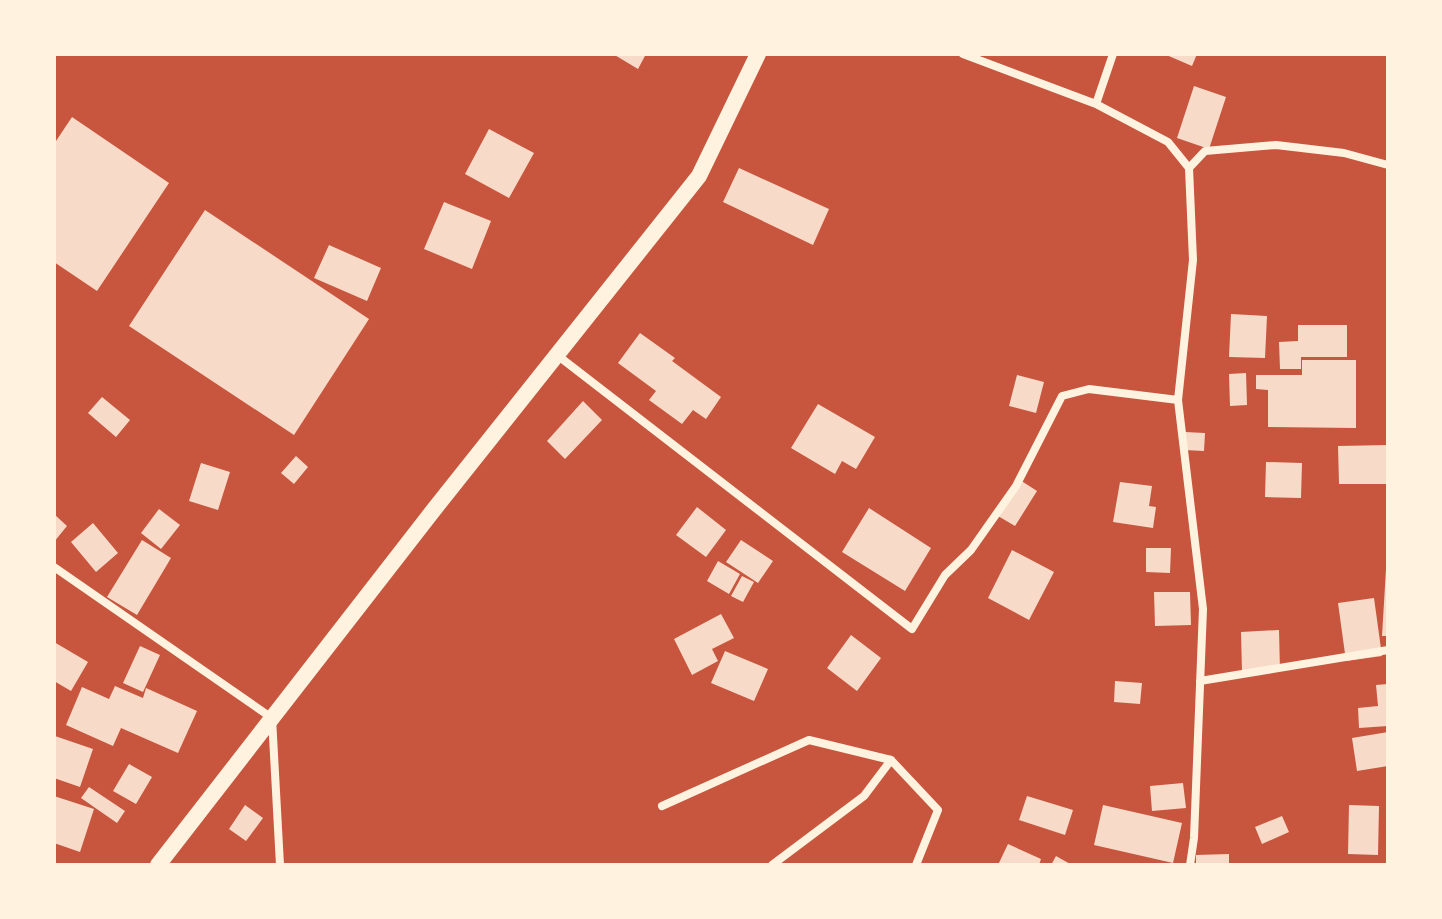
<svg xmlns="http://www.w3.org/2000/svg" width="1442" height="919" font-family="'Roboto Condensed',sans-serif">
<rect width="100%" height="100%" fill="#c8553d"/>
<path fill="#f7dbc8" d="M613,54H646L638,69Z
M1164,54H1197L1192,66Z
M1194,86L1226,97L1209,149L1177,138Z
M72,117L169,183L97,291L54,262V144Z
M489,129L534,153L509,198L465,174Z
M739,168L829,209L813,245L723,202Z
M444,202L491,221L472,269L424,249Z
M205,210L369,319L294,435L129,326Z
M329,245L381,268L367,301L314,278Z
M1231,314L1267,316L1265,358L1229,357Z
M1298,325H1347V357H1301V369H1280L1279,342L1298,341Z
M640,333L675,358L672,361L721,397L706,419L693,410L682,424L649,400L656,391L618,363Z
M1302,360H1356V428L1268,427V390L1256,389V375H1302Z
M1246,373L1247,405L1230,406L1229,374Z
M1017,375L1044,382L1036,413L1009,406Z
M102,397L130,420L116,437L88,413Z
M583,401L602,420L565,459L547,441Z
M818,404L875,437L856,469L842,461L835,474L791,448Z
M1185,432L1205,433L1204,451L1184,450Z
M1388,445V484H1339L1338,446Z
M296,456L308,467L294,484L281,473Z
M1266,462L1302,463L1301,498L1265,497Z
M201,463L230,472L218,510L189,501Z
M1020,480L1037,491L1015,526L998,516Z
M1120,482L1152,486L1149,506L1156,507L1153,528L1113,522Z
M697,507L726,530L706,557L676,535Z
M869,508L931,548L905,591L842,552Z
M159,509L180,525L161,549L141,533Z
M54,514L67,526L54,542Z
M93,523L118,553L96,572L71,542Z
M142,540L171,558L137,615L107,597Z
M741,540L773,561L758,583L726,562Z
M1146,548H1171L1170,573L1146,572Z
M1012,550L1054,572L1029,620L988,598Z
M718,561L740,574L729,594L707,581Z
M1386,569H1388V636H1382Z
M742,576L754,582L743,602L731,596Z
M1154,592H1190L1191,625L1155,626Z
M1374,598L1382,656L1346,661L1338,603Z
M721,614L734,638L712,649L718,661L692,675L674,639Z
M1279,630L1280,671L1242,672L1241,632Z
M851,635L881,658L857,691L827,668Z
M54,642L88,662L71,691L54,681Z
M140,646L160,655L143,692L123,683Z
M725,651L768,669L754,701L711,683Z
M1115,681L1142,683L1140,704L1114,702Z
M1388,684V726L1359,728L1358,708L1378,706L1376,685Z
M115,686L143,698L146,688L197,711L178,753L121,728L113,746L66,725L82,687L109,699Z
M1388,732V766L1357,771L1352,738Z
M55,736L93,749L80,787L54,778Z
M129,764L152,777L136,804L113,791Z
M1183,783L1186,808L1152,811L1150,786Z
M89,787L125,811L117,823L81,798Z
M54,796L94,809L80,852L54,843Z
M1027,796L1073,810L1065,835L1019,820Z
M245,805L263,818L246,841L229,829Z
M1103,805L1182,823L1173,863L1094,845Z
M1349,805L1379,806L1378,855L1348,854Z
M1282,816L1289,832L1262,844L1255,827Z
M1008,844L1041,859L1039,865H998Z
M1229,854V865H1196V855Z
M1056,856L1072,865H1051Z"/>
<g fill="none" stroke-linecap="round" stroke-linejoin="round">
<path stroke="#fff3e0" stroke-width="8" d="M963,54L1096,104L1168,142L1189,168L1193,260L1178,400L1203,609L1194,838L1190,865
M1096,104L1113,54
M1189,168L1205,151L1276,145L1344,153L1388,165
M557,355L912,629L945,575L971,550L1016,486L1062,396L1089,389L1178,400
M54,567L272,718L280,865
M1200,681L1388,650
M891,760L938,810L916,865
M662,806L809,740L891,760L864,796L772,865"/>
<path stroke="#fff3e0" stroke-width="16" d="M158,865L432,512L699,176L758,54"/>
</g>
<rect width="1442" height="919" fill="none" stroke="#fff3e0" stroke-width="112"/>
</svg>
